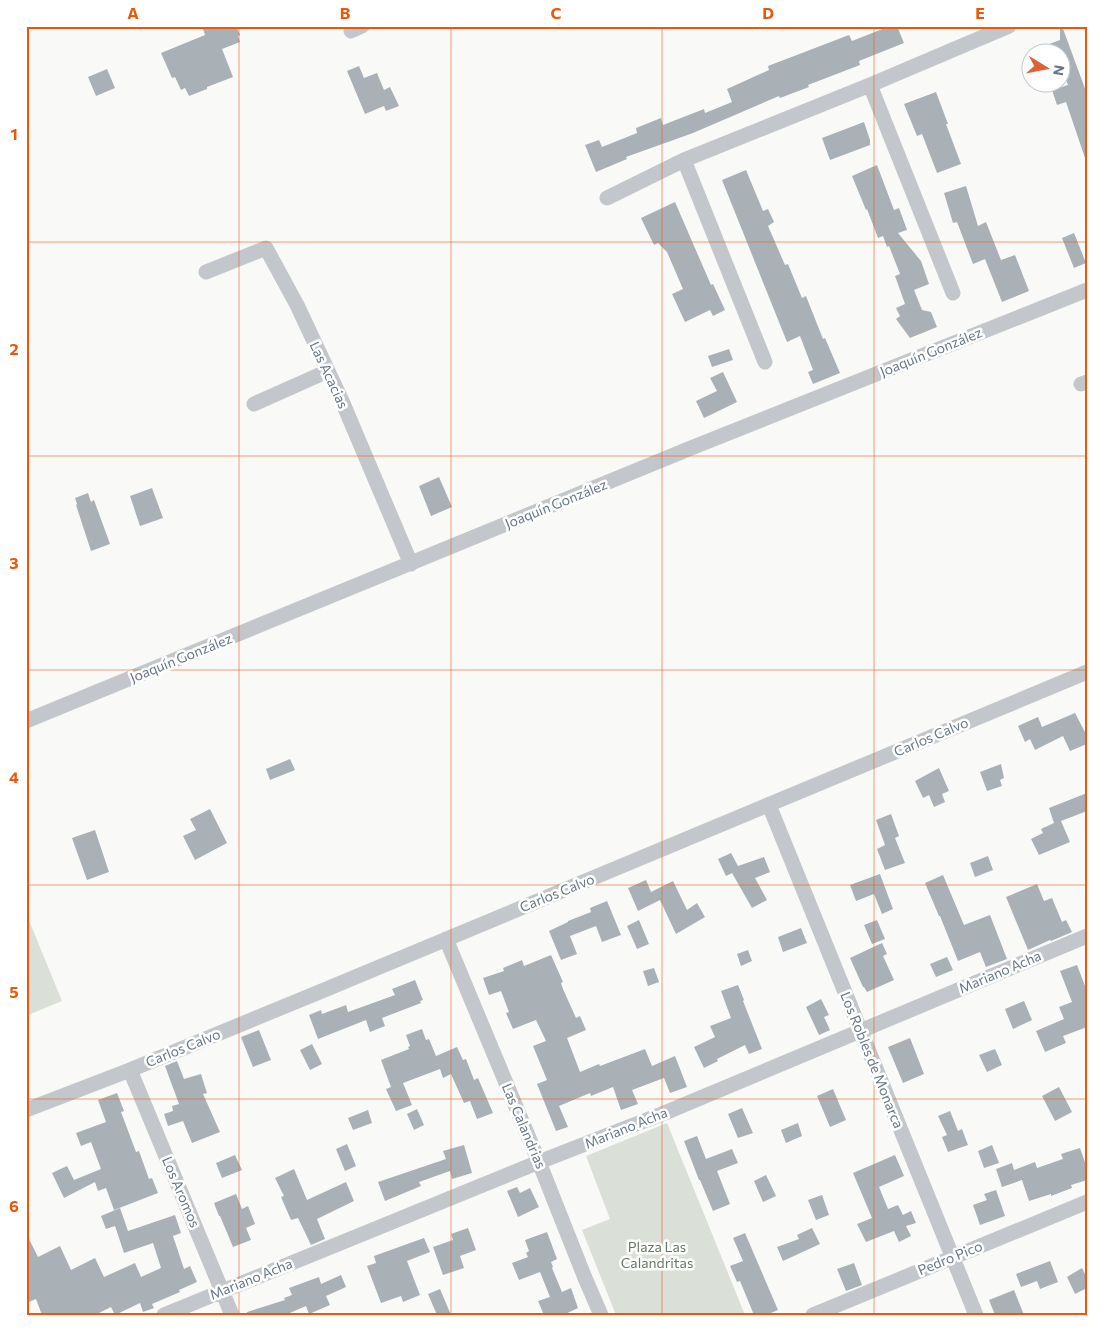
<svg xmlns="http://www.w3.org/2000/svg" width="1113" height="1341" font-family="Commissioner,sans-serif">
<rect width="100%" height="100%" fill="#f9f9f7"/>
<path fill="#dae0d8" d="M26,913L62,1001L26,1016Z
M667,1123L745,1315H616L582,1230L610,1219L586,1156Z"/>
<path fill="#a9b1b7" d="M202,26H236L240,35L238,36L240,42L222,49L233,77L207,87V89L189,96L185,88L181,90L175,77L172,78L161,53L205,35Z
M890,26H897L904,43L859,61L860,65L808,85L809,87L780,98L779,96L693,133L626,157L627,159L596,172L585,145L599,140L602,147L637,133L636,128L661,118L663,125L704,109L705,113L732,102L727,89L769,70L768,66L849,35L852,41Z
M1060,26H1062L1087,94V158H1085L1066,102L1057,105L1052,90L1068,85L1060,65V52H1031V51L1060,40Z
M359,66L364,78L377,73L384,90L390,87L399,106L386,111L384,106L365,114L347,71Z
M107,69L115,88L96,96L88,77Z
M936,92L948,124H946L961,164L937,173L922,134L917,136L904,104Z
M864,122L870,140V145L830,160L822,138Z
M877,165L894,210L899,208L907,230L898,233L921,261L929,284L914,290L922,310L931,312L937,327L910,338L896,319L900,316L896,308L905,304L895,276L900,274L889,246L887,247L883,236L878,238L867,209L866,210L852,176Z
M746,170L763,211L768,209L774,222L768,226L785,265L788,264L802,298L806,296L823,339L825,338L840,373L813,384L808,372L813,370L800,336L787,342L722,180Z
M966,186L978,226L986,222L1001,260L1015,255L1029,291L1002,302L985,259L973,264L957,222L953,223L944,193Z
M675,202L711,285L713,284L725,310L713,316L710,310L685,322L672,294L683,289L667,252L658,243L654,245L641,218Z
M1074,233L1086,263L1074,268L1062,238Z
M729,349L733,360L712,367L708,356Z
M723,372L737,402L704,418L696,401L717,391L710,378Z
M439,477L452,507L431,516L419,486Z
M152,488L163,518L140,526L130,496Z
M88,493L91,502L94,500L110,544L91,551L76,505L77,504L75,498Z
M1075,713L1087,736V744L1070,751L1063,736L1035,750L1030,739L1025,742L1018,726L1038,717L1042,727Z
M290,759L295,770L270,780L266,769Z
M1001,764L1004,778L1000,780L1002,786L987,791L980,772Z
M939,768L949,791L942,794L945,802L934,807L929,795L923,798L915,781Z
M1087,793V811L1061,821L1070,842L1039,855L1031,839L1043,833L1041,829L1054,823L1049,808Z
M210,809L227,843L195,860L183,836L196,830L190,819Z
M891,814L899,836L895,838L905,863L885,870L877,849L885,845L876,820Z
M95,830L109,872L87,880L72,838Z
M731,853L738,866L764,857L770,872L755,878L767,900L752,908L732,873L726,876L718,859Z
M988,856L993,870L975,877L970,863Z
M880,874L893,909L882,914L874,894L856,901L850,885Z
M943,875L964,925L990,915L1007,959L986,967L980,952L958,961L940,916H939L925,883Z
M646,880L651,892L673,881L687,910L697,903L705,917L676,934L660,900L638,911L628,888Z
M1037,884L1044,901L1052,898L1062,922L1066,920L1072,932L1051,941L1050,940L1028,950L1006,897Z
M607,901L621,935L602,942L596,926L570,936L577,954L561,960L549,931L568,922V921L591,912L590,908Z
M639,920L649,944L637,949L627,926Z
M877,920L885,939L872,944L864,925Z
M801,928L807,943L783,952L778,937Z
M882,943L887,954L883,956L894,980L867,992L864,987H863L850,958Z
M748,950L752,961L741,966L737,954Z
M551,955L563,982L561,983L563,989L576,1018L580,1016L586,1030L567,1038L580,1072L599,1064L600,1066L645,1049L652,1066L675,1056L687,1087L670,1093L664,1078L632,1090L638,1104L621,1110L613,1087L591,1096L590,1093L559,1106L568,1127L556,1131L537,1084L547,1080L533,1046L546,1041L536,1020L513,1029L506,1013L509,1012L501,991L489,995L483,978L504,971L503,968L522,960L524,966Z
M947,957L953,970L936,977L930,964Z
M1077,965L1087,991V1027L1063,1036L1066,1043L1045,1052L1036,1031L1064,1019L1059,1007L1072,1002L1060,971Z
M654,968L659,982L648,986L643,971Z
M415,980L423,1000L420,1001L421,1003L382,1018L385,1026L370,1032L366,1020L318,1039L309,1015L321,1010L322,1014L346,1005L348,1012L395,995L392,989Z
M738,985L744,1000L743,1001L762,1049L749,1054L745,1045L717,1059L718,1061L704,1068L694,1047L715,1037L710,1026L731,1018L721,991Z
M821,999L829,1015L824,1017L830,1030L819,1035L806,1007Z
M1024,1001L1032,1020L1013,1029L1005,1009Z
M422,1029L426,1040L429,1039L436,1056L457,1047L463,1060L466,1059L474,1080L478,1078L493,1113L477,1119L470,1101L464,1103L451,1074L443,1078L440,1069L403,1083L412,1105L396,1111L386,1089L391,1087L381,1060L409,1049L408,1047L410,1046L406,1035Z
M259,1030L271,1060L253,1067L241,1037Z
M910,1038L924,1074L903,1083L888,1047Z
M312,1044L322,1064L310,1070L300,1050Z
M995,1049L1002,1065L987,1072L979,1055Z
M177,1061L184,1079L201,1074L207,1093L203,1094L220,1132L192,1143L183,1121L168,1126L164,1114L173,1111L172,1106L179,1104L165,1066Z
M1059,1087L1072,1112L1055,1121L1042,1096Z
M833,1089L846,1120L830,1127L817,1096Z
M117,1093L124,1111L121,1112L136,1152L139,1151L149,1179L152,1178L158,1193L114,1210L106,1188L98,1191L95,1182L64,1198L52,1173L67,1166L74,1180L101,1169L91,1142L81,1146L76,1133L106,1122L98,1100Z
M742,1108L753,1133L738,1138L728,1114Z
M417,1109L424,1125L414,1130L407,1114Z
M368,1110L372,1123L353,1130L348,1118Z
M950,1111L958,1131L962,1129L968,1145L948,1152L942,1137L947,1135L938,1116Z
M798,1123L802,1136L786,1143L781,1130Z
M697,1136L706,1159L732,1149L738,1163L717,1171L730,1204L713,1211L700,1180H699L684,1141Z
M347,1144L356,1166L345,1171L336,1149Z
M464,1145L472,1173L452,1179L450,1171L419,1182L421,1186L385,1201L378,1182L446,1159L443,1151Z
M992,1145L999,1163L984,1168L978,1151Z
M1080,1148L1087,1168V1180L1071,1185L1072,1188L1051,1196V1194L1029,1201L1022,1180L1002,1187L996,1169L1012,1163L1014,1170L1035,1162L1037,1168L1063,1159L1061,1154Z
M235,1155L242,1170L222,1178L216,1163Z
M895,1155L904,1176L879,1187L888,1209L898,1205L903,1215L911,1211L916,1223L906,1226L911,1236L899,1242L894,1231L866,1242L857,1224L872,1218L853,1173Z
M294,1169L307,1200L346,1182L354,1201L317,1219L325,1239L311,1245L298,1218L291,1220L281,1197L284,1196L275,1178Z
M766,1175L776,1196L763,1202L754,1181Z
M517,1187L520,1193L530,1188L539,1207L518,1217L507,1191Z
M996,1190L1005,1216L980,1225L973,1205L987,1200L984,1194Z
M236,1194L242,1209L248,1206L255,1224L246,1228L251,1240L233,1247L220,1216H219L214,1203Z
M822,1195L829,1215L816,1220L808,1200Z
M120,1208L128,1231L175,1215L181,1233L173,1236L184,1269L190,1266L197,1282L179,1290L180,1292L152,1304L154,1308L143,1312L140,1303L115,1315L111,1307L95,1315H42L36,1299L26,1303V1233L38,1257L60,1246L71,1270L95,1258L104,1277L135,1263L141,1277L161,1268L153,1243L124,1253L115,1226L106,1229L101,1216Z
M468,1228L476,1250L460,1256L464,1268L443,1275L433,1247L453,1240L451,1234Z
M812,1228L820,1244L783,1261L777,1247L799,1239L797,1235Z
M547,1232L557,1259L551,1262L553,1267L552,1268L562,1292L571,1288L578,1308L563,1315H544L538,1301L550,1297L540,1272L519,1280L512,1263L528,1257L526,1253L529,1251L525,1240Z
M745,1233L778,1310L766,1315H754L740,1281L737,1282L730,1266L743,1261L733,1238Z
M424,1238L430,1252L407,1261L420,1295L403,1302L401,1296L381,1303L367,1266L376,1263L374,1256Z
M1050,1261L1058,1282L1040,1289L1037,1281L1021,1287L1016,1274Z
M854,1263L862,1285L846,1291L837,1269Z
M1082,1268L1087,1278V1288L1075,1294L1067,1277Z
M341,1275L346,1287L326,1296L330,1305L309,1314L306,1306L285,1315H247V1312L285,1300L284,1298L292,1295L289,1288L319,1277L321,1284Z
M440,1289L451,1315H437L428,1294Z
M1014,1290L1024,1315H995L989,1300Z"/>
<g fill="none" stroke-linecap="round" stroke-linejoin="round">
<path stroke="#c3c6ca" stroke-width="15" d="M351,31L362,26
M870,85L953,293
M684,160L765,362
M607,198L684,160L870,85L1009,26
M206,272L266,248L297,305L342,401L411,564
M1081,384L1087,382
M254,404L328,371
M26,721L691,448L1087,290
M769,805L976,1315
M446,939L539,1162L585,1278L601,1315
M130,1070L232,1315
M26,1110L130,1070L317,993L1087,672
M164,1315L539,1162L662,1114L1087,936
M813,1315L1087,1202"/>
</g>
<path fill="none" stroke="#e8590c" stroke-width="1" stroke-opacity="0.55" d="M239,26V1315M451,26V1315M662,26V1315M874,26V1315M26,242H1087M26,456H1087M26,670H1087M26,885H1087M26,1099H1087"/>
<g text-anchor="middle" stroke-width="5" stroke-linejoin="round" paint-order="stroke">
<g font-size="14" fill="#697886" stroke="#fff">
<text transform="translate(931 352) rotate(-22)" y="5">Joaquín González</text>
<text transform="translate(329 375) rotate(65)" y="5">Las Acacias</text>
<text transform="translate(556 504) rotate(-22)" y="5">Joaquín González</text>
<text transform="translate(181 658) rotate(-22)" y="5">Joaquín González</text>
<text transform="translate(931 737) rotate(-23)" y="5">Carlos Calvo</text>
<text transform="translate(557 893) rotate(-22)" y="5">Carlos Calvo</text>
<text transform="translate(1000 972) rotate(-23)" y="5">Mariano Acha</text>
<text transform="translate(183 1048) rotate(-22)" y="5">Carlos Calvo</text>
<text transform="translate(872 1060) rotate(68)" y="5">Los Robles de Monarca</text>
<text transform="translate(524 1126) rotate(67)" y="5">Las Calandrias</text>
<text transform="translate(626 1128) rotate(-22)" y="5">Mariano Acha</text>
<text transform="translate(181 1192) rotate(67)" y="5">Los Aromos</text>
<text transform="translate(950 1258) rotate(-22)" y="5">Pedro Pico</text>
<text transform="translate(251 1279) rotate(-22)" y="5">Mariano Acha</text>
</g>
<g font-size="14" fill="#667964" stroke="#fff">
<text x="657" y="1252">Plaza Las<tspan x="657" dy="16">Calandritas</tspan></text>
</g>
</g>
<rect width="1113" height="1341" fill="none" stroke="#ffffff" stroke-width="55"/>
<g transform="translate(1046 68) rotate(100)"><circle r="24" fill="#ffffff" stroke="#c3c9cf"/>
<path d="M0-4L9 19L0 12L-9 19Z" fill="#dc6233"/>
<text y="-8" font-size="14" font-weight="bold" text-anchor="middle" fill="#697886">N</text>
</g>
<rect x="28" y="28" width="1058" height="1286" fill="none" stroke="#e8590c" stroke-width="2"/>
<g font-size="16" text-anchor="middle" font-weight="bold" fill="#e8590c">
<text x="133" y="19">A</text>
<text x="345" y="19">B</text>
<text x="556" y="19">C</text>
<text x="768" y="19">D</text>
<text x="980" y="19">E</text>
<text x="14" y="140">1</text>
<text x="14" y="355">2</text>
<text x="14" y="569">3</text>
<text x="14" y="783">4</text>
<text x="14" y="998">5</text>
<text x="14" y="1212">6</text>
</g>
</svg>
